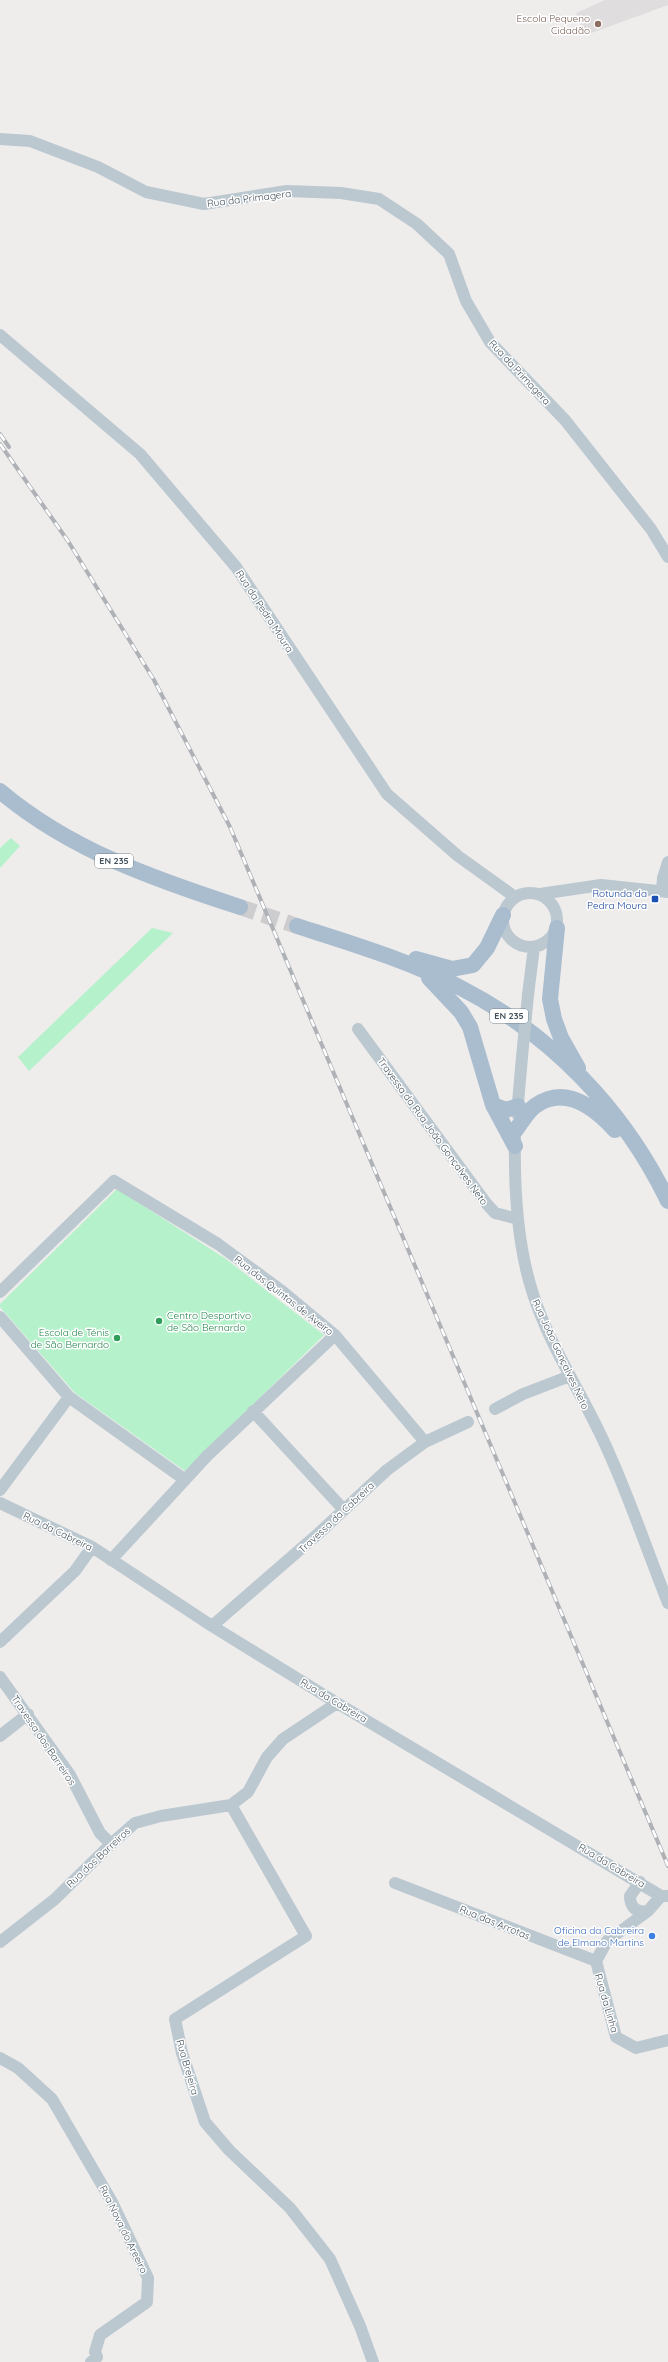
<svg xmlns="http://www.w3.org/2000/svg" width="668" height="2362" font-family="Quicksand,sans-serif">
<rect width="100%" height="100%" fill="#efecec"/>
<path fill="#e0ddde" d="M605,0H668V5L586,35L576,13Z"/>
<path fill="#b5f2cb" d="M11,838L20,846L0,868V848Z
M152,928L173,933L29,1071L18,1057Z
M117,1189L226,1259L324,1335L185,1471L75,1393L0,1307V1304Z"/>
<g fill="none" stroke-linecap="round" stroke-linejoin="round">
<path stroke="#cdcdcf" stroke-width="16" stroke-dasharray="16 8" stroke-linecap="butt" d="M240,907L297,926"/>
<path stroke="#bbc8d0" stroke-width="12" d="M0,139L30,141L98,167L146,192L204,204L287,191L341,193L379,199L417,224L449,254L466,301L490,342L565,420L651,529L668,557
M0,335L140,454L236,567L387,794L458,856L515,897
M662,891L663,878L668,862
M503 920a27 27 0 1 1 54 0a27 27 0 1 1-54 0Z
M540,894L601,885L668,892
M528,995L534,947
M358,1029L486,1203L495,1213L518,1219
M517,1114L522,1057
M515,1138C514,1190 517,1245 533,1294C551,1350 586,1399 609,1453C631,1502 648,1553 668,1603
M0,1292L114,1181L218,1244L282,1291L335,1335L425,1442
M0,1317L69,1397L184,1479
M495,1409L523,1394L570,1376
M253,1411L344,1510
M0,1490L69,1397
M0,1503L92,1547L212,1626L337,1703L661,1896H668
M111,1560L207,1456L335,1335
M212,1626L319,1533L387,1470L425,1442L468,1422
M0,1642L75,1571L92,1547
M0,1677L70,1775L100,1833L111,1844
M0,1736L28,1714
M231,1805L306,1936L175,2019L182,2053L205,2122L229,2150L290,2208L330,2259L360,2326L373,2362
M640,1882L630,1896C630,1908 637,1913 648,1911L661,1896
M395,1883L596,1961
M648,1911L607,1941L596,1961L616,2037L636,2048L668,2040
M0,1942L55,1899L111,1844L135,1823L161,1816L231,1805L248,1792L267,1757L283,1739L337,1703
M0,2058L18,2068L52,2099L112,2202L148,2278L147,2302L100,2335L95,2352L97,2357L91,2362"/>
<path stroke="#a9bdce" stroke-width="16" d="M0,791C70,850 154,879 240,907
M297,926C353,944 410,961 461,988C552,1035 624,1110 668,1201
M557,928L550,999L554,1019L561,1038L578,1068
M416,959L452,969L473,965L487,948L503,915
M429,978L461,1012L470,1027L493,1105L515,1146
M493,1105L506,1110L518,1106
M515,1131C521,1123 527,1112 535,1106C565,1084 595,1108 615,1130"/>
<defs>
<path id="rail" d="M0,434L9,447
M0,444L68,541L154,680L230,827L668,1866"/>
</defs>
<use href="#rail" stroke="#aeb2b7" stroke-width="4"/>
<use href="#rail" stroke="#fff" stroke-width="2.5" stroke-dasharray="8" stroke-linecap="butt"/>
<path stroke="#bbc8d0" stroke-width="12" d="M522,1057L528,995"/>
</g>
<circle fill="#8d6e63" stroke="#fff" stroke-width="1.5" cx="598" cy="24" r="4"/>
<rect fill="#1a4fb4" stroke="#fff" stroke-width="1.5" x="651" y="895" width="8" height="8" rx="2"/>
<g fill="#2e9e5b" stroke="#fff" stroke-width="1.5">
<circle cx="159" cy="1321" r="4"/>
<circle cx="117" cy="1338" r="4"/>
</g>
<circle fill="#3f7fe0" stroke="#fff" stroke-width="1.5" cx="652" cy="1936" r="4"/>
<g text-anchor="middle" stroke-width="3" stroke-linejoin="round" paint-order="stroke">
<g fill="#fff" stroke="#7b858c" stroke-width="1">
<rect x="95" y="854" width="38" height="14" rx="3"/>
<rect x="490" y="1009" width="38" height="14" rx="3"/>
</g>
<g font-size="9" font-weight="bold" fill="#43515b">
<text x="114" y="864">EN 235</text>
<text x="509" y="1019">EN 235</text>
</g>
<g font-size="10" fill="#785e54" stroke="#fff" text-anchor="end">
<text x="590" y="22">Escola Pequeno<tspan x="590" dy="12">Cidadão</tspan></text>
</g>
<g font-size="10" fill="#43515b" stroke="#fff">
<text transform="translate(249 198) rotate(-7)" y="4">Rua da Primagera</text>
<text transform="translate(520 372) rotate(47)" y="4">Rua da Primagera</text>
<text transform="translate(265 611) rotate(57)" y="4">Rua da Pedra Moura</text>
<text transform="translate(433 1131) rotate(54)" y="4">Travessa da Rua João Gonçalves Neto</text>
<text transform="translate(284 1295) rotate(38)" y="4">Rua das Quintas de Aveiro</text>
<text transform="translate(561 1354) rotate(65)" y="4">Rua João Gonçalves Neto</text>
<text transform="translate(336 1517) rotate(-43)" y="4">Travessa da Cabreira</text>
<text transform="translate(58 1531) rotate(26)" y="4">Rua da Cabreira</text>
<text transform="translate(334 1700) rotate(31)" y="4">Rua da Cabreira</text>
<text transform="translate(44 1740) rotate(56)" y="4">Travessa dos Barreiros</text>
<text transform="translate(98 1857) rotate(-43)" y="4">Rua dos Barreiros</text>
<text transform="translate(612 1865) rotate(31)" y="4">Rua da Cabreira</text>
<text transform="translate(495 1922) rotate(22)" y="4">Rua das Arrotas</text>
<text transform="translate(607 2003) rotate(74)" y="4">Rua da Linha</text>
<text transform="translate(188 2067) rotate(74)" y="4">Rua Brejeira</text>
<text transform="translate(124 2229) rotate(64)" y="4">Rua Nova do Areeiro</text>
</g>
<g font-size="10" fill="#164399" stroke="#fff" text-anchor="end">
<text x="647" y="897">Rotunda da<tspan x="647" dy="12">Pedra Moura</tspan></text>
</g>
<g font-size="10" fill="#27864d" stroke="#fff" text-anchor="start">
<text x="167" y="1319">Centro Desportivo<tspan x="167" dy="12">de São Bernardo</tspan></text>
<text x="109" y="1336" text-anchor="end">Escola de Ténis<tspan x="109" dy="12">de São Bernardo</tspan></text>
</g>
<g font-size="10" fill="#366cbe" stroke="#fff" text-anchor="end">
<text x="644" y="1934">Oficina da Cabreira<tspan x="644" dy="12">de Elmano Martins</tspan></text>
</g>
</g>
</svg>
